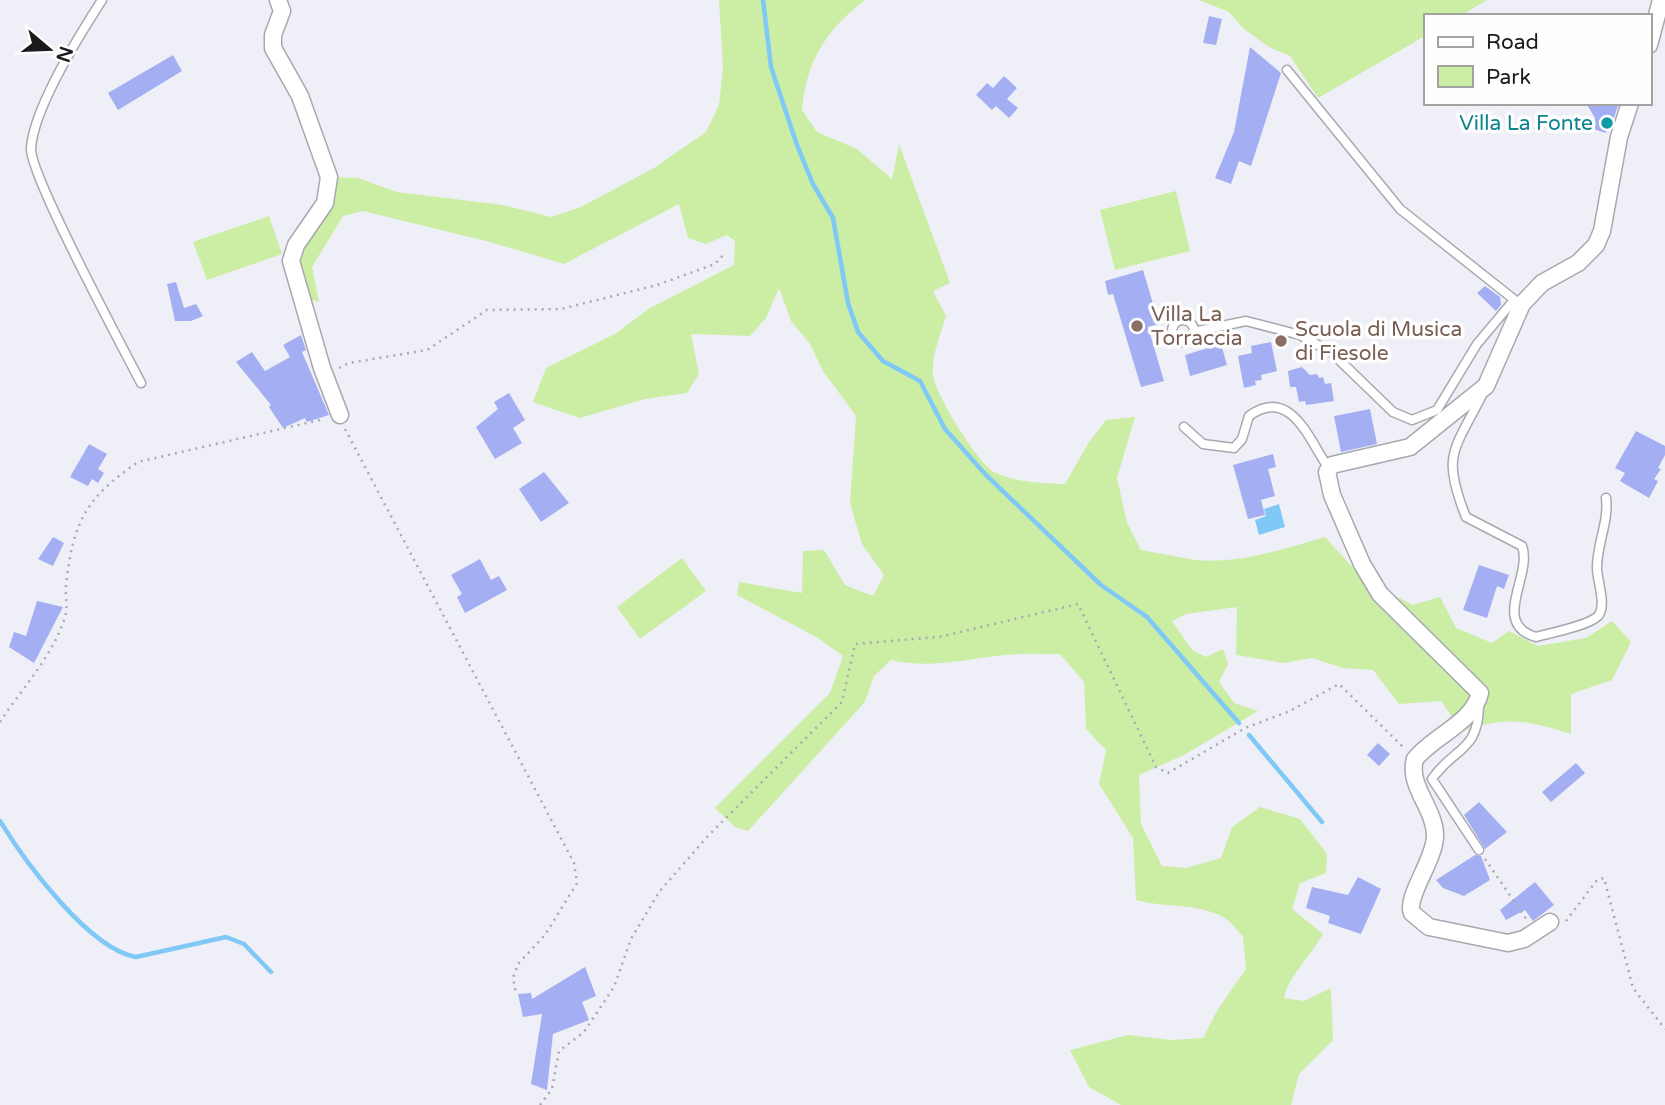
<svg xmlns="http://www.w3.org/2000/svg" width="1665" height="1105" font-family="'Varela Round',sans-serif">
<rect width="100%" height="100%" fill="#eff0f7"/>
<path fill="#cbeda4" d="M719,0H865C827,29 806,61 802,110L817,132L857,149L892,179L899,144L950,283L933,291L946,316C941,334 929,360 934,379C938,398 979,466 996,473C1018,483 1041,483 1065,484L1089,442L1106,420L1135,417L1117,478L1127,523L1141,550C1159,553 1177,557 1195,560C1239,564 1284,549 1325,537L1364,580L1413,605L1440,597L1456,628L1492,643L1509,631L1538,646L1586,638L1612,621L1631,642L1612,680L1571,694V734C1525,720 1508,716 1462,731L1441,701L1399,704L1373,670L1343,668L1312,658L1284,663L1236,655L1237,607L1186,614L1172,621L1192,650L1206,657L1223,649L1228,664L1219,682L1234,703L1258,711L1184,755L1139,775L1141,824L1162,866L1186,868L1221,858L1232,827L1260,807L1300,819L1327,854L1326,873L1300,883L1292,909L1323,934C1310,957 1290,974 1284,998L1304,1001L1331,988L1333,1040L1299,1074L1291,1105H1121L1089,1087L1070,1050L1128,1035L1171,1040L1203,1038L1218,1009L1246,969L1243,936C1237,930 1230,921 1223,917C1198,903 1163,908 1136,900L1133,838L1099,784L1106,750L1086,729L1084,682L1060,654C1042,654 1023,653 1005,655C966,659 929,669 891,660L874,676L865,702L748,831L735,827L715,808L830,693L843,656L818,638L737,595L739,582L802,593L803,551L824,550L845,585L873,596L884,575L862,544L850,503L856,416L823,371L810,344L791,321L779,288L766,318L750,336L691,334L699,374L687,393L645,399L580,418L533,402L546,368L615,334L650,308L734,265L735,241L727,235L706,244L688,238L679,204L564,264L490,242L363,211L343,216L312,267L319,302L301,296L293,252L329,177L358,178L397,192L503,205L551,217L581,207L654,168L706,132L719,105L723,67Z
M1199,0H1487L1460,16H1425V36L1318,98L1290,56L1269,47L1244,29L1229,12Z
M1176,191L1190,251L1115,270L1100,210Z
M269,216L282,254L207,280L193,242Z
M682,558L706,591L640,639L617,607Z"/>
<path fill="#80c8f6" d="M1279,504L1285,527L1259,535L1255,520L1266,516L1264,509Z"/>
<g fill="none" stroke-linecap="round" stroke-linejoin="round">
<path stroke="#80c8f6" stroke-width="4.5" d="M763,0L771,67L797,145L813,184L833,218L848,303L858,332L883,361L920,381L945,429L986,475L1101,585L1147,617L1239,723
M1249,735L1322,822
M0,821C25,862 89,949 136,957L226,937L244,944L271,972"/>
</g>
<path fill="#a4aef2" d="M1209,16L1222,19L1216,45L1203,43Z
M1250,47L1281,73L1251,166L1239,161L1231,184L1215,178L1234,132Z
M173,55L182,71L118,110L108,93Z
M1004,76L1017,88L1007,99L1018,108L1009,118L996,106L992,110L976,95L987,83L993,88Z
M1586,103H1619L1610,129L1607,128L1606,133L1593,129L1595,118Z
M1143,270L1159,324L1148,327L1164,381L1141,387L1113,294L1108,295L1105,281Z
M176,282L184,308L196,304L203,316L191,321H175L167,284Z
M1485,286L1500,297L1501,305L1496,311L1477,293Z
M301,335L306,350L302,352L329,415L307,422L305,418L283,428L269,407L271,405L236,362L252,352L265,371L290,357L283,345Z
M1271,342L1277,371L1261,375L1262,380L1255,381L1256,385L1244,388L1238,356L1252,353L1251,346Z
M1221,344L1227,365L1190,376L1185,355Z
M1302,367L1310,375L1317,374L1319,378L1323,377L1325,384L1331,383L1334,401L1306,405L1305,401L1299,402L1296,387H1290L1288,371Z
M509,393L525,420L513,428L522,443L495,459L476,427L498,409L494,402Z
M1370,409L1377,444L1341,452L1334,416Z
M1636,431L1665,446V455L1658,468L1661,469L1654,479L1658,481L1649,498L1620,481L1625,473L1615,468Z
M89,444L107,454L98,469L104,473L98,483L92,479L88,486L70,477Z
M1273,454L1276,467L1268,469L1275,496L1261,500L1265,515L1248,519L1233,465Z
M544,472L569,503L541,522L519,489Z
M53,537L64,543L53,566L38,559Z
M480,559L491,580L499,576L507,590L465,613L457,597L462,594L451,575Z
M1479,565L1509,575L1504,589L1497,586L1487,618L1463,610Z
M37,601L63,607L34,663L9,647L14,632L26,636Z
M1378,743L1390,754L1379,766L1367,755Z
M1576,763L1585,773L1551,802L1542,792Z
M1479,802L1507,832L1485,849L1464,815Z
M1475,855L1481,856L1490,880L1464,896L1443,888L1436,880Z
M1358,877L1381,889L1361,934L1328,923L1330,916L1306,908L1312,887L1348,895Z
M1535,882L1554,905L1533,921L1525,910L1506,920L1500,910Z
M585,967L596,996L582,1002L589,1020L553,1034L547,1090L531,1084L542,1014L523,1017L518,994L531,993L532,999Z"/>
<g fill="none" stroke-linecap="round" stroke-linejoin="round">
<defs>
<path id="lane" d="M102,0C80,34 34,108 31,148C29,174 123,348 141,383
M1287,70L1400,209L1516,301
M1172 331a11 11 0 1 1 22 0a11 11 0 1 1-22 0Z
M1193,332L1246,321L1300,335L1332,353L1393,412L1412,420L1437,410L1477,344L1514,300
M1482,395C1454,451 1441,455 1466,517L1522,546C1533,575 1490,624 1536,637C1550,633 1588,626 1598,616C1607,605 1597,581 1597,568C1597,543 1609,522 1606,498
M1184,427L1203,444L1234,448L1242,439L1249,416C1291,385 1310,442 1328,467
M1479,850L1432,779C1454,747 1479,752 1479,704"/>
<path id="street" d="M278,0L282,11L273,35V48L300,96L329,177L325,203L296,245L291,261L322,368L340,415
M1649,45L1661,0
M1550,922L1524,939L1508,943L1429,927L1412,913C1405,898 1434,861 1435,837C1436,809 1407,786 1415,759C1433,736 1473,723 1480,693L1380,594L1362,564L1332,495L1327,472L1332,465L1410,447L1486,386L1522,304L1542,283L1578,263L1596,245L1602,231L1619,137L1630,103"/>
</defs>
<use href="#lane" stroke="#a7a9af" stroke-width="11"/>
<use href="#street" stroke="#a7a9af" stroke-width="19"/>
<path stroke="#a9aaaf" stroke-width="2.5" stroke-dasharray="2 5" stroke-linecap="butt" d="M339,368L349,363L427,350L487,310L561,309L657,285L715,264L724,254
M345,429L574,863L577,883L545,935L518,964L513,978L516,994
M0,722C22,688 53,656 65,617C68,607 65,595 66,585C73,523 85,498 138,462L324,419
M1485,859L1527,920
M1566,921L1597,880L1604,878L1633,988L1665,1029
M540,1105L552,1089L559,1051L584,1032L614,987L631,939L659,892L707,837L842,702L855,644L939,637L1078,604L1156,767L1168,773L1245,728L1290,711L1339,684L1405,749"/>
<use href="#lane" stroke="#fff" stroke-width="8"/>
<use href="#street" stroke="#fff" stroke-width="16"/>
</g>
<circle fill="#0f9aa8" stroke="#fefefe" stroke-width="2.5" cx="1607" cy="123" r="7"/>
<g fill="#8d6e63" stroke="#fefefe" stroke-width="2.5">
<circle cx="1137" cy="326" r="7"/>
<circle cx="1281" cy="341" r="7"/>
</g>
<g text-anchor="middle" stroke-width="7" stroke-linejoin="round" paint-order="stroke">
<g font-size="21" fill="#0d838f" stroke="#fefefe" text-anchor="end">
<text x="1593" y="130">Villa La Fonte</text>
</g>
<g font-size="21" fill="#785e54" stroke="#fefefe" text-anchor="start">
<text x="1151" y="321">Villa La<tspan x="1151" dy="24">Torraccia</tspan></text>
<text x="1295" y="336">Scuola di Musica<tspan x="1295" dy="24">di Fiesole</tspan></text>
</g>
</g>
<rect x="1424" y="14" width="228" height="91" fill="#fefefe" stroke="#a2a2a3" stroke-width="2"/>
<rect x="1438" y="37" width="35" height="10" fill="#ffffff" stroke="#a2a2a3" stroke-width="2"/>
<text x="1486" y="49" font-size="21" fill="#19191b">Road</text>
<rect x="1438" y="66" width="35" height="21" fill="#cbeda4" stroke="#a2a2a3" stroke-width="2"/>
<text x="1486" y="84" font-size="21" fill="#19191b">Park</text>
<g transform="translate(49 49) rotate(109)" stroke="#fefefe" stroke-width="5" paint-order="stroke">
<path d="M0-5L12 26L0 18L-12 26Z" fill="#19191b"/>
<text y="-10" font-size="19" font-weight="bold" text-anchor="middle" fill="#19191b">N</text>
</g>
</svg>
